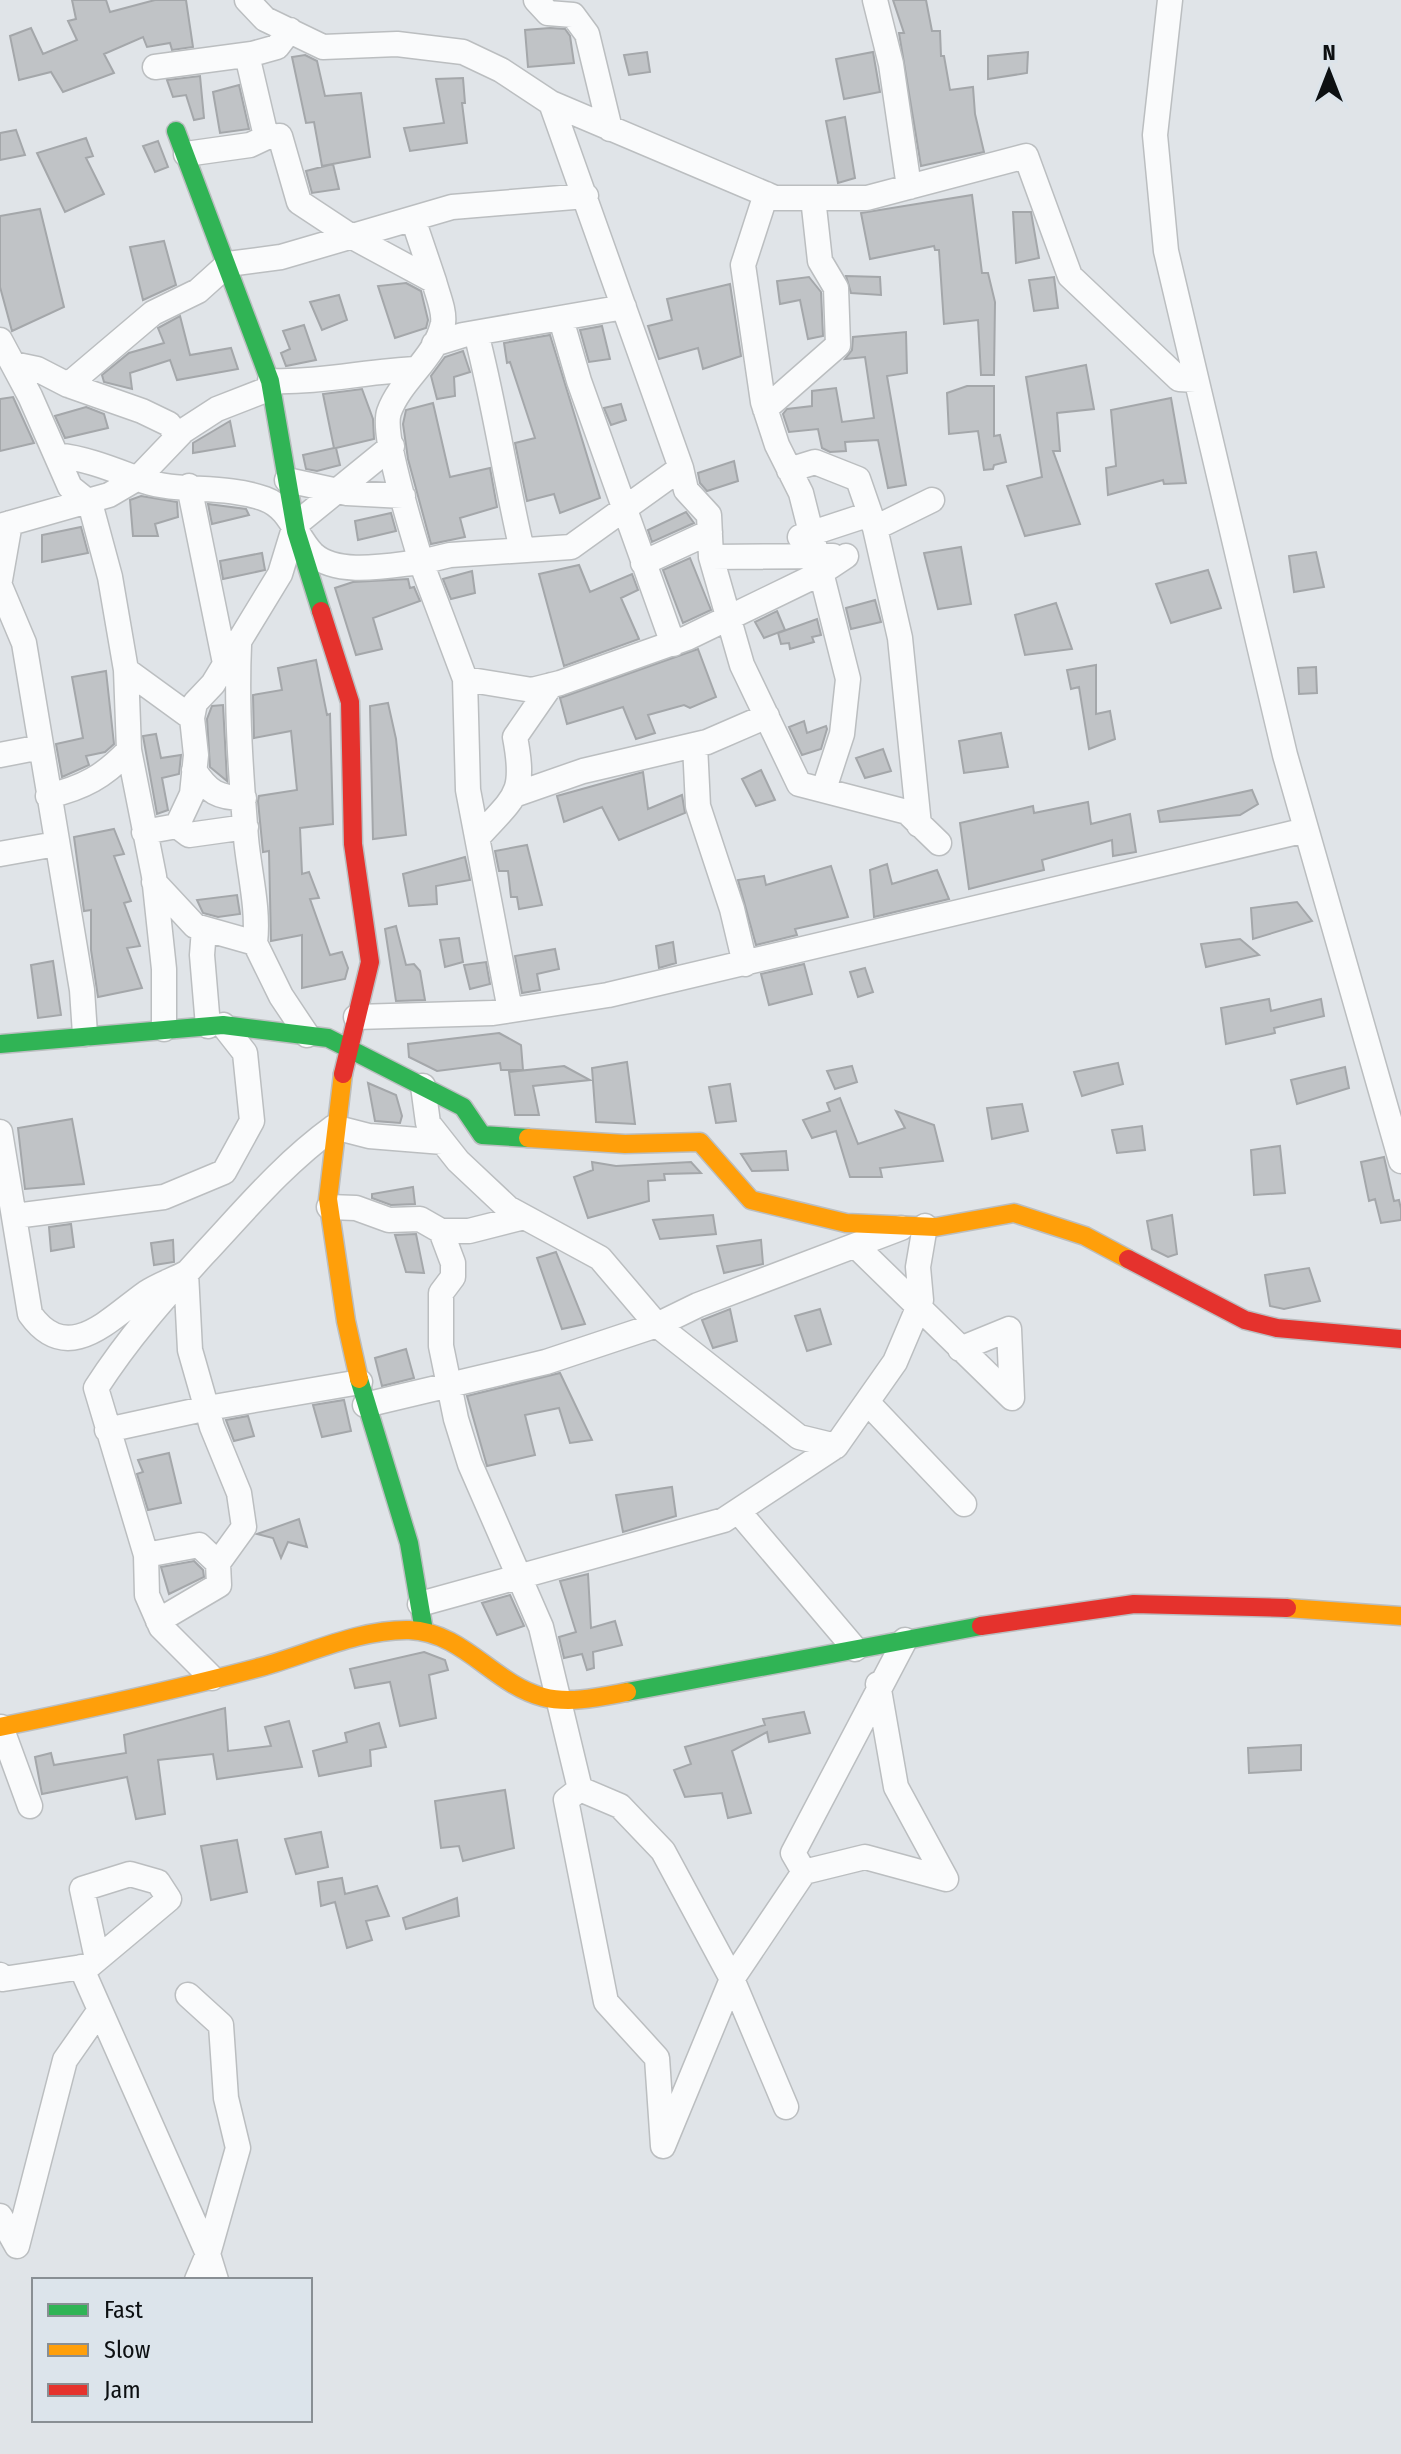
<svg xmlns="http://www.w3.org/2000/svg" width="1401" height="2454" font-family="'Fira Sans Condensed',sans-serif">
<rect width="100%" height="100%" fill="#e0e4e8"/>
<path fill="#c0c3c6" stroke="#a4a7aa" stroke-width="2" d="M72,0H106L110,12L155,0H186L193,47L172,50L170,43L147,47L143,37L104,54L114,73L63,92L51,72L19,80L10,36L31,28L43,54L77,40L68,21L76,19Z
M893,0H926L932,31H940L941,56H944L950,90L973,87L975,114L984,152L921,166L899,33H904Z
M550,28L565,29L570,36L574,63L528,67L525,30Z
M647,52L650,72L629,75L624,55Z
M873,52L880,92L844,99L836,59Z
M1028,52L1027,73L988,79V56Z
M305,55L317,61L325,96L361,93L370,157L322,166L314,122L306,123L292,57Z
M200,76L204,118L194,120L186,95L173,97L167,80Z
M463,78L465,103H462L467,143L410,151L404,128L444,123L436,79Z
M239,85L249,129L220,133L213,92Z
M845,117L855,178L838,183L826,121Z
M16,130L25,155L0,160V133Z
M86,138L93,156L86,158L104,194L65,212L37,153Z
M158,141L168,167L155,172L143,146Z
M333,164L339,189L312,193L306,171Z
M972,195L982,273H988L995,302L994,375H981L978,320L944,324L939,250H935L934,246L870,259L861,213Z
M40,209L64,307L12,331L0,287V216Z
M1013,212H1031L1039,258L1016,263Z
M164,241L176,285L143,300L130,247Z
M846,276L880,277L881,295L851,293Z
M809,277L821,292L823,336L808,339L800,300L780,304L777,281Z
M1054,277L1058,308L1034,311L1029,280Z
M406,283L421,291L428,320L426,328L395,338L378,286Z
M730,284L741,356L703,369L698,348L659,359L648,326L672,320L667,299Z
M339,295L347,320L322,330L310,302Z
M180,316L190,355L231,348L238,369L177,380L170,360L130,373L132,389L104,382L102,375L129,353L164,343L158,328Z
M304,325L316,360L286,366L281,353L290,349L283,331Z
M602,326L610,359L589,362L580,330Z
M906,332L907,373L887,376L906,485L888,488L878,440L845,442L846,451L830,452L822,448L818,429L789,432L783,414L787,409L812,406V391L836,388L842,422L874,418L865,357L845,359L852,350L853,337Z
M550,335L600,498L560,513L554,494L527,501L515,443L535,438L510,362L507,363L504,343Z
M463,351L470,372L454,377L455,396L437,399L431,376L445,357Z
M1086,365L1094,409L1057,413L1060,451H1053L1080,524L1025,536L1007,486L1042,477L1026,377Z
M967,386H994V436L1000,435L1006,462L994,465L993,469L984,470L978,431L949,434L947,393Z
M362,389L373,419L374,439L336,448L340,465L317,471L306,469L303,455L334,448L323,394Z
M13,397L34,443L0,451V399Z
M1171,398L1186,483L1164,484L1163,480L1108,495L1106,468L1116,466L1111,410Z
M433,403L450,477L490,468L497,507L460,518L465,537L431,544L408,459L403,424L406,410Z
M621,404L626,420L611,425L604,408Z
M86,407L104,414L108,428L65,438L55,416Z
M230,421L235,446L193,453V443Z
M734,461L738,481L707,491L700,483L698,473Z
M141,496L177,502L178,517L155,524L158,536H133L130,500Z
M208,504L246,509L249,515L212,524Z
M686,512L694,523L652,542L648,530Z
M391,513L396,531L358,540L355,521Z
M81,527L88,553L42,562V535Z
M961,547L971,604L938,609L924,553Z
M1316,552L1324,587L1294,592L1289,556Z
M262,553L265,570L223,579L220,561Z
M690,558L711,610L683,623L663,570Z
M579,565L590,592L632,574L638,590L621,598L639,639L564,666L539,574Z
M1208,570L1221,608L1171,623L1156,584Z
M472,571L475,593L451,599L443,579Z
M408,579L410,588L414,587L420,601L373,618L382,649L356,655L335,588L353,582Z
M875,600L881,622L851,629L846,608Z
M1056,603L1072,649L1025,655L1015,615Z
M777,611L785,630L764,638L755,622Z
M817,619L821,635L812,637L814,642L790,649L789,643L781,644L778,633Z
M698,649L716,697L690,708L684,705L648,715L655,733L636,739L623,707L567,724L560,698Z
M316,660L327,715L330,714L333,824L300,828L302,874L309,872L319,898L310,899L330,955L342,952L348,968L345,979L302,988V935L271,941L269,851L263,852L258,801L259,796L297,790L291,731L254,738L253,695L282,690L278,668Z
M1096,665V714L1110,711L1115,739L1089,749L1079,687L1071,689L1067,670Z
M1316,667L1317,693L1299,694L1298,668Z
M106,671L114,744L105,752L86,756L89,765L62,777L56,744L83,738L72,677Z
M388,703L396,739L406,835L373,839L370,706Z
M223,705L225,742L227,781L210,767L207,719L212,706Z
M804,721L807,733L826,726L827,729L821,749L802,755L789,727Z
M1001,733L1008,767L964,773L959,741Z
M156,734L161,758L181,755L179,774L162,778L168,810L157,814L143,736Z
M883,749L891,771L865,778L856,758Z
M761,770L775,800L756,806L742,779Z
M643,772L648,809L682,795L685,813L619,840L602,807L564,822L557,796Z
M1252,790L1258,804L1240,815L1160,822L1158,811Z
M1088,802L1091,824L1130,814L1136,852L1113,856L1112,840L1042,860L1044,870L969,889L960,823L1033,806L1034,813Z
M114,829L124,854L114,856L131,901L124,903L140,946L127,948L142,988L98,997L91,950V910L84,911L74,837Z
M527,845L542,905L519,909L517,897H511L508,871H499L495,851Z
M465,857L470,880L436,886L437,904L409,906L403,874Z
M887,864L892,884L937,870L949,899L874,917L870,870Z
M831,866L848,917L795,929L797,935L756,945L738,880L764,876L766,885Z
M237,895L240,914L218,917L203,913L197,900Z
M1297,902L1312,921L1253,939L1251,908Z
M396,926L406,965L414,964L420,971L425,1000L396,1001L385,929Z
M459,938L463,962L445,967L440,940Z
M1240,939L1259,955L1206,967L1201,944Z
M673,942L676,963L659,968L656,946Z
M555,949L559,969L537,974L540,990L522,993L515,956Z
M53,961L61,1015L38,1018L31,965Z
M486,962L490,984L470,989L464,965Z
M804,964L812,994L769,1005L761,974Z
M865,968L873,992L858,997L850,972Z
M1269,999L1271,1011L1321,999L1324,1016L1274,1028L1275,1033L1226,1044L1221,1008Z
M499,1033L521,1045L523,1070H501L500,1063L437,1071L409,1057L408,1044Z
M627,1062L635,1124L596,1122L592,1068Z
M1118,1063L1123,1084L1082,1096L1074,1072Z
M564,1066L590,1080L533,1086L539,1115H515L509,1072Z
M852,1066L857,1082L835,1089L827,1071Z
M1345,1067L1349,1088L1297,1104L1291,1080Z
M368,1083L396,1095L402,1116L400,1123L375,1121Z
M730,1084L736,1121L716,1123L709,1087Z
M840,1098L858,1144L905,1128L896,1111L934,1125L943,1161L880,1168L882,1177H850L836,1131L812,1138L803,1120L830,1111L827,1103Z
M1022,1104L1028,1131L992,1139L987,1108Z
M72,1119L84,1184L25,1189L18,1128Z
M1142,1126L1145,1150L1117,1153L1112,1130Z
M1280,1146L1285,1193L1254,1195L1251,1150Z
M786,1151L788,1170L752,1171L741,1154Z
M1384,1157L1394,1201L1399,1200L1401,1209V1220L1381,1223L1375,1199L1369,1201L1361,1162Z
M592,1162L616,1166L691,1162L701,1173L664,1174L665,1180L648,1181L649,1201L588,1218L574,1177L593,1170Z
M413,1187L415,1204L391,1205L372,1198V1194Z
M713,1215L716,1234L660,1239L653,1220Z
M1172,1215L1177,1254L1168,1257L1152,1249L1147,1221Z
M71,1224L74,1247L51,1251L49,1227Z
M416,1234L424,1273L406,1272L395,1235Z
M173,1240L174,1262L154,1265L151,1243Z
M761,1240L763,1264L724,1273L717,1246Z
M556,1252L585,1324L562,1329L537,1258Z
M1309,1268L1320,1301L1284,1309L1270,1306L1265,1275Z
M730,1309L737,1341L713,1348L702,1320Z
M820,1309L831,1344L807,1351L795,1316Z
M406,1349L414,1378L382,1386L375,1358Z
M560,1373L592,1440L570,1443L559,1408L525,1415L535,1455L487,1466L467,1396Z
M344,1400L351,1431L322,1437L313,1405Z
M248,1416L254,1436L234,1441L226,1420Z
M169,1453L181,1503L148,1510L137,1474L143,1472L138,1460Z
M672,1487L676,1516L623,1532L616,1495Z
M299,1519L307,1547L288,1542L281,1558L273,1538L257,1534Z
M194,1561L203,1570L204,1577L169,1594L161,1567Z
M588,1574L591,1628L615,1621L622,1645L593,1652L594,1668L587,1670L582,1654L564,1658L559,1637L576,1632L560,1581Z
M510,1595L524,1626L497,1635L482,1603Z
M424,1652L445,1660L448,1670L429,1675L436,1718L400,1726L390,1682L355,1688L350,1669Z
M225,1708L228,1751L271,1746L265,1727L289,1721L302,1767L217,1779L213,1754L158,1760L165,1814L136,1819L127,1777L42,1794L35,1757L51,1753L54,1765L126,1753L124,1735Z
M804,1712L810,1733L769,1742L767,1732L732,1751L751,1813L728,1818L722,1793L685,1797L674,1770L691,1764L685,1747L765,1725L763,1719Z
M379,1723L386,1747L370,1750L371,1766L319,1776L313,1751L347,1742L345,1733Z
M1301,1745V1770L1249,1773L1248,1748Z
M505,1790L514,1848L463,1861L459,1846L441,1848L435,1801Z
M321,1832L328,1867L296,1874L285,1839Z
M237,1840L247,1892L211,1900L201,1846Z
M342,1878L345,1894L377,1886L389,1916L366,1921L372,1940L347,1948L335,1902L321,1906L318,1882Z
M457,1898L459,1916L406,1929L403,1918Z"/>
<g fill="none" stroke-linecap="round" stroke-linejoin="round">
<defs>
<path id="street" d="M247,0L265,19L323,47L397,44L463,52L501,70L551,103L775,198H867L1026,156L1070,276L1179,379L1196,380
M536,0L548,13L573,15L587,34L610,129
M875,0L891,64L909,187
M1170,0L1155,135L1166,251L1285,755L1401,1161
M155,67L252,54L277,47L290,30
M186,154L250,145L267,137
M766,194L743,265L763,402L777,445L801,493L848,679L842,734L824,789
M413,219L434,281
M561,319L579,381L673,644
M476,333C495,405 505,478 522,550
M0,340L30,396L70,487L90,503L110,577L126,670L129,750L154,876L164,969V1029
M434,344L463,335L624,307
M13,364L37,369L68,385L142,411L169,424L177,437
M270,381C319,383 368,371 417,369
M68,385L153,313L198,291L228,264L281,257L452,207L586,196
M765,409L838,345L836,288L820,261L813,198
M56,455C89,459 114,470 144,481C179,493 224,484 265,499C290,508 296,537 313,554C338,577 391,565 421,562C413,533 381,436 389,412C401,379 436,358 443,323C445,311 437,293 434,281L349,235L299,202L280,136L267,137L265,132L247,55
M681,468L686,490L709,515L711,557L742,665L799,784L907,812L939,843
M789,470L815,462L858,479L875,528L900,638L919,825
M287,480L347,493L403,496
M189,486L225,663
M0,526L109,495L138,478L183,431L217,409L271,388
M875,528L932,500
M800,537L870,514
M711,557L833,556
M643,563L710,532
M0,580L10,523
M0,586L24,643L82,990L85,1034
M239,645C236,709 241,774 246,838C249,872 259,908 255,943
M126,670L192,718
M465,679L532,690L560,683L687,638L819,574L846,556
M695,745L698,806L732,909L745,964
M0,755L41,747
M194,770C208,792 218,798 244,798
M517,794L583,771L707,742L767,716
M48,796C83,788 105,776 129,750
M177,826L189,835L246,827
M144,832L177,826L192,794L196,755L192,718L195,703L213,684L280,574L295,525L392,446
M478,837C515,796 526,795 515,737L551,685
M0,854L56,844
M154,882L195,926L255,943L281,996L307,1035
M204,929L202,955L208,1026
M510,1010L468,790L465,679L421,562L450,555L571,547L681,468L551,103
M356,1017L493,1013L608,995L1306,830
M423,1086L428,1123L458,1161L508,1208L600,1258L657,1325L799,1437L836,1446L895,1362L918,1308L921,1300L918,1267L925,1226
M0,1132L30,1314C68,1367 109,1319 146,1293C158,1285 173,1280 186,1273L190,1350L212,1427L239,1493L244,1527L218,1563L199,1545L146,1555
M329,1207L356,1208L389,1220L420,1219L441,1231H469L524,1217
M15,1216L164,1197L224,1172L252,1121L245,1053L223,1025
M441,1231L453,1263V1277L441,1293V1346L456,1419L470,1464L541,1627L580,1789L566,1800L606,2002L657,2058L663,2146L732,1979L663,1851L620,1806L580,1789
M856,1246L1012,1398L1009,1329L960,1349
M867,1402L964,1504
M365,1405L546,1362L657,1325L698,1305L901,1228
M107,1430L208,1408L360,1382
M738,1511L855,1649
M420,1604L724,1520L836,1446
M158,1621L219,1585L218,1563
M212,1678L161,1627L147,1595L146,1555L96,1388C129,1337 163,1299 203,1255C246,1209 283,1164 334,1127L369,1136L443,1142
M1,1727L30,1806
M804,1872L865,1857L946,1879L896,1787L878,1684
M0,1975L3,1979L89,1966L169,1899L158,1882L130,1874L82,1889L97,1959
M188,1995L221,2025L226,2098L238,2148L208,2254L197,2280
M100,2010L208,2254L216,2280
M786,2107L732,1979L804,1872L793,1853L905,1640
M0,2216L17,2246L65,2060L100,2010L81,1967"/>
<path id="fast" d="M176,131L270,381L296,531L321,611
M0,1044L223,1025L328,1038L463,1107L482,1135L528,1138
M359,1379L409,1543L424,1631
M627,1692L981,1626"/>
<path id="slow" d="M343,1074L328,1199L346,1321L359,1379
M528,1138L625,1144L700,1142L751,1200L846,1223L936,1227L1014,1213L1085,1236L1128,1259
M1287,1608L1401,1616
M0,1727C87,1709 175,1690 261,1667C309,1654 359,1629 409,1630C464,1632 493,1684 543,1697C570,1704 600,1697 627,1692"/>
<path id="jam" d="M321,611L350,702L353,844L370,962L343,1074
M1128,1259L1245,1320L1277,1328L1401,1339
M981,1626L1134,1604L1287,1608"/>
</defs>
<use href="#street" stroke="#bbbec0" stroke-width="27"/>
<use href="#fast" stroke="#bbbec0" stroke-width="21"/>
<use href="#slow" stroke="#bbbec0" stroke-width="21"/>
<use href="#jam" stroke="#bbbec0" stroke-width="21"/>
<use href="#street" stroke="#fafbfc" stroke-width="24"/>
<use href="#fast" stroke="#30b455" stroke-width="18"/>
<use href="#slow" stroke="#ff9f0a" stroke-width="18"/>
<use href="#jam" stroke="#e5322d" stroke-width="18"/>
</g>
<rect x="32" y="2278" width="280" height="144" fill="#dce4eb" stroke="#898f94" stroke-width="2"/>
<rect x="48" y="2304" width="40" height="12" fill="#30b455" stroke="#898f94" stroke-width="2"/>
<text x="104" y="2318" font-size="24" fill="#0d1012">Fast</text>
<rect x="48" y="2344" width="40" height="12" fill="#ff9f0a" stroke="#898f94" stroke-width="2"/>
<text x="104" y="2358" font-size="24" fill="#0d1012">Slow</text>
<rect x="48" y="2384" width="40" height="12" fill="#e5322d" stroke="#898f94" stroke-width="2"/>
<text x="104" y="2398" font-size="24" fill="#0d1012">Jam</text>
<g transform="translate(1329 72)" stroke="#dce4eb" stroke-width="6" paint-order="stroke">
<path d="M0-6L14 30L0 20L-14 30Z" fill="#0d1012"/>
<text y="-12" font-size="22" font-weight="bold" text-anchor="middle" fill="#0d1012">N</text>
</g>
</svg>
